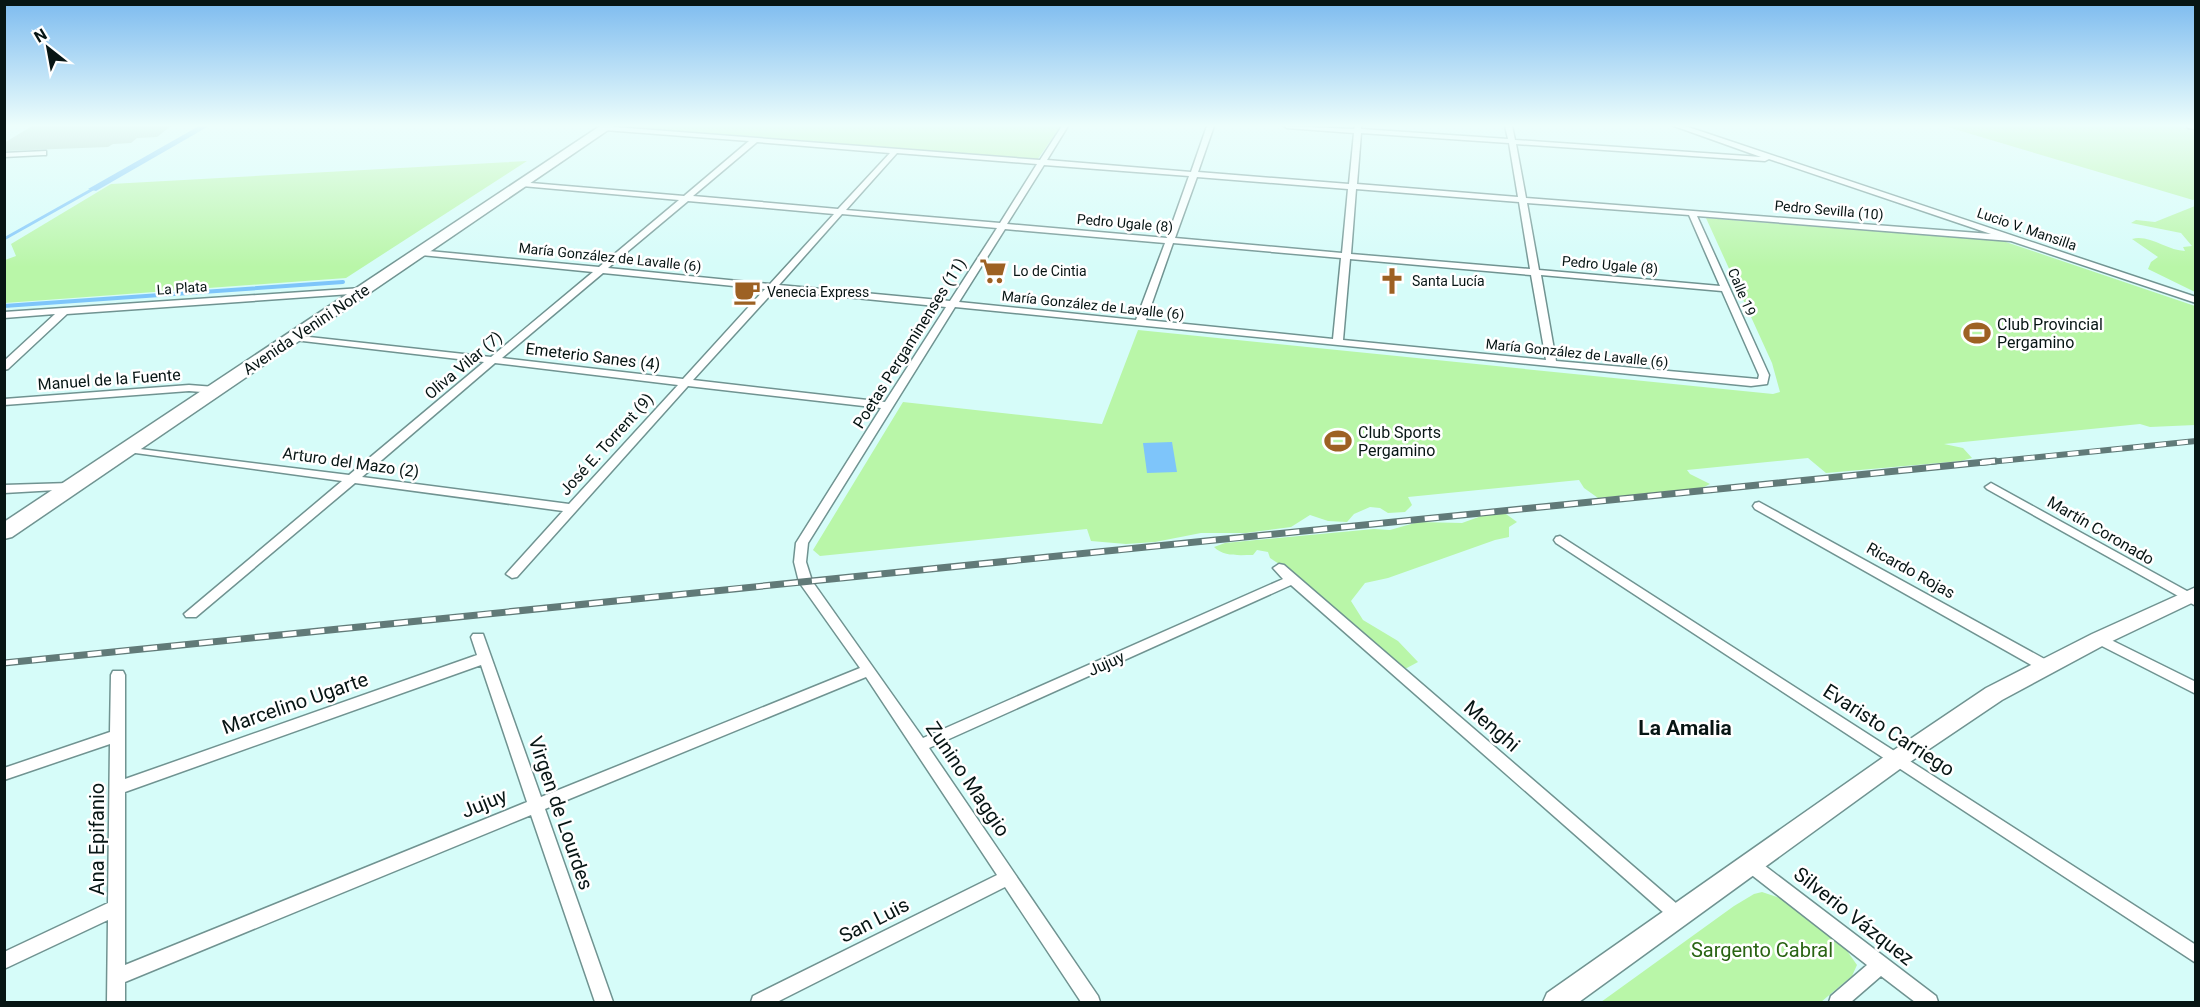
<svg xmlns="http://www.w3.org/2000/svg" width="2200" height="1007" font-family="Roboto,sans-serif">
<rect width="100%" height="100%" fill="#d6fcf9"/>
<path fill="#b9f6a8" d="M618,126H1061L1037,160Z
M1944,126H2178L2195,130V199L2193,200Z
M527,161L346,278L5,303V260L16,256L11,244L111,184Z
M2195,206V292L2148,269L2151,262L2158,257L2132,239C2149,234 2168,251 2185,251L2183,247L2192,246L2181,233L2131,223L2136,220L2155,222Z
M1706,218L2003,241L2195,306V425L2150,427L2140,424L1944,444L1963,448L1972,458L1961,461L1826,473L1808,458L1687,470L1690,474L1710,484L1702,488L1598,498L1584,488L1579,480L1408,497L1412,505L1405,512L1388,513L1380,508L1370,507L1354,514L1347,522L1328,521L1310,515L1291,527L1246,533H1201L1155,542L1126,544L1091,541L1087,529L820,556L813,550L903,402L1102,424L1138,330L1773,394L1780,392L1772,363Z
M1487,514H1506L1517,522L1509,527V537L1495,540L1388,578L1365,583L1351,601L1363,620L1398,641L1418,662L1405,669L1347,623L1328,602L1313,594L1302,584L1303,580L1270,558L1268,552L1257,550L1253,555C1239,555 1224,557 1214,547L1225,543L1374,529L1390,530L1418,522L1462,523Z
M1762,892L1780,898L1845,948L1857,965L1852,976L1821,1002H1601L1734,906L1754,894Z"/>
<path fill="#7ec5fa" d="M1172,442L1177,472L1147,473L1143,443Z"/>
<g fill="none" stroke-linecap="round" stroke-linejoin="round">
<path stroke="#7ec5fa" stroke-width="3" d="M4,239L93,189"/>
<path stroke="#7ec5fa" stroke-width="4" d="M4,306L343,282"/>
<path fill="#7ec5fa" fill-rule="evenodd" d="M199,126H209L96,191L88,189Z"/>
</g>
<path fill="#adcdbe" d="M32,126H171L157,137L137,138L131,143L113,144L108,147L4,151V143Z"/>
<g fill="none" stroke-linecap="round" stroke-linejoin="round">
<defs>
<path id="street" d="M601,126L1040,160L1062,126H1068L1047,160L1191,172L1207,126H1214L1198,172L1349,184L1354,133L1287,128L1284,126L1354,129L1355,126H1361V129L1508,139L1505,126H1512L1515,140L1761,157L1674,126H1685L2196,297V303L2011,241L1697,216L1769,375L1767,384L1751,386L955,307L808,543L806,562L812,581L923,738L1283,579L1273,568L1279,564L1284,565L1684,910L1687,915L1684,920L1678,923L1672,920L1291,585L929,748L1098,996L1100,1002H1081L1005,887L777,1002H751L753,996L997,875L866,677L545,809L613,1002H595L531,815L125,982V1002H107L108,920L4,969V952L108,903L110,744L4,780V768L110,732L111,675L113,671H123L125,675V779L477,655L471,637L473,634H483L541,797L860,668L799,582L794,562L796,543L881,408L688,386L517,577L512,578L506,574L563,511L355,483L196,617H186L184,614L342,481L128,452L122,449L124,447L349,475L484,362L294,340L291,339V335L491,357L593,272L421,255L417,252L418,250L599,267L679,200L522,186L518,184L519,182L684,196L749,141L604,130H601ZM1361,133L1509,143L1518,197L1357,184ZM757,142L890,153L838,209L693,196ZM1516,144L1765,161L1769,159L1991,234L1526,198ZM897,153L1037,164L1000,223L846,210ZM1044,165L1189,176L1167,238L1007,224ZM1197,177L1348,189L1342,253L1175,238ZM1356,189L1519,202L1530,269L1351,254ZM688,201L834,214L770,284L608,268ZM1527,203L1689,215L1720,286L1539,270ZM842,214L997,228L950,301L779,285ZM1005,229L1165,243L1136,320L959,302ZM1173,243L1341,258L1333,339L1146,320ZM1350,259L1531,275L1546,360L1343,340ZM603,273L765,289L683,379L502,358ZM1541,275L1722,291L1759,375L1758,379L1556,361ZM775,290L946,307L885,402L693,380ZM495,363L678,385L569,504L362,477ZM481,665L527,802L125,965V792Z
M2187,126H2196V129L2188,128Z
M46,151V155H43L4,157V153Z
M362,288L365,289V293L67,314L8,369L4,370V361L55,314L4,318V312Z
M189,385L215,387L220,390L215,393L189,391L4,405V399Z
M70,483L74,485L76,487L74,489L4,493V485Z
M1991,483L2196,596V606L1987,489L1985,487Z
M1759,502L2050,662L2052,666L2050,670H2040L1755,509L1753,506L1755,503Z
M1560,536L2196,945V963L1556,543L1554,540L1556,537Z
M2099,634L2196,682V694L2094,642L2092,639L2094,636Z
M1750,857L1756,859L1936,996L1938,1002H1915L1881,976L1851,1002H1829L1831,996L1867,965L1744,869L1742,864L1744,859Z"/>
<path id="primary" d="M2196,587V601L2106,644L2002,700L1904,766L1579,1002H1543L1547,993L1888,754L1986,688L2092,634Z"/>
<path id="highway" d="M600,126H614L12,537L4,539V522Z"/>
</defs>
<use href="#street" stroke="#709391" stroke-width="3"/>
<use href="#primary" stroke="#709391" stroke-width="3"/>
<use href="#highway" stroke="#709391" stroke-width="3"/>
<use href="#street" fill="#fff" fill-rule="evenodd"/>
<use href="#primary" fill="#fff" fill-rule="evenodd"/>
<use href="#highway" fill="#fff" fill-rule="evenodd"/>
<defs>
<path id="rail-far1" d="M1980,463L2196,441"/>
<path id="rail" d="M4,663L1995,461"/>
</defs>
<use href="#rail-far1" stroke="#617a78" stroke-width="6"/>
<use href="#rail" stroke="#617a78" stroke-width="7"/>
<use href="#rail-far1" stroke="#fff" stroke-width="4" stroke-dasharray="11" stroke-linecap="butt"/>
<use href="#rail" stroke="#fff" stroke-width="4.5" stroke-dasharray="14" stroke-linecap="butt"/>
</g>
<linearGradient id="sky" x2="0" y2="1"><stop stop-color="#7dbbef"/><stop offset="0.47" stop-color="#edfefc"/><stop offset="1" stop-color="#edfefc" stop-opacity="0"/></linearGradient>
<rect width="2200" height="267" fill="url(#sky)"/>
<defs>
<symbol id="supermarket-bare" viewBox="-9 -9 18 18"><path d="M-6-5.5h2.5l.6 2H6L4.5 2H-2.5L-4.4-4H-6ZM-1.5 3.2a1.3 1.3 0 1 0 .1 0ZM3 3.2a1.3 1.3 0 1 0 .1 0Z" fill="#9d6123" stroke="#fff" stroke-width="2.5" paint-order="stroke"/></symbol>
<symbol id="church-bare" viewBox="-9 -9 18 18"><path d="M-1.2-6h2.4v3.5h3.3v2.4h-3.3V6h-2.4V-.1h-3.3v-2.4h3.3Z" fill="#9d6123" stroke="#fff" stroke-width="2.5" paint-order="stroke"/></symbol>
<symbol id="cafe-bare" viewBox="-9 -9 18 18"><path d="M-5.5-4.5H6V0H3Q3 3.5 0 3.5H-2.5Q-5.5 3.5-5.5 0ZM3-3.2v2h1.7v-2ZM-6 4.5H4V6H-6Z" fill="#9d6123" stroke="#fff" stroke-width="2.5" paint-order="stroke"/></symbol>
<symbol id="stadium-bare" viewBox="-9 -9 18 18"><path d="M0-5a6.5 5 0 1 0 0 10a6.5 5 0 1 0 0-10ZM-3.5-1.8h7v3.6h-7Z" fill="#9d6123" stroke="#fff" stroke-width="2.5" paint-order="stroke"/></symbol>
</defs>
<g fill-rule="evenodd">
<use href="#supermarket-bare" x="974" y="252" width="38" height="38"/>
<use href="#church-bare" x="1373" y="262" width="38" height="38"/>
<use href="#cafe-bare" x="728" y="273" width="38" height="38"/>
<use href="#stadium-bare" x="1958" y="314" width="38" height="38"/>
<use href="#stadium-bare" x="1319" y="422" width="38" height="38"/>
</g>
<g text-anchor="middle" stroke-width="5" stroke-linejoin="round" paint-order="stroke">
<g font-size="14" fill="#071514" stroke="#fff">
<text transform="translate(1829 210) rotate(5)" y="5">Pedro Sevilla (10)</text>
<text transform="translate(1125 223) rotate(5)" y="5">Pedro Ugale (8)</text>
<text transform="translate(2027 229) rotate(19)" y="5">Lucio V. Mansilla</text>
<text transform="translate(610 257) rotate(6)" y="5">María González de Lavalle (6)</text>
<text transform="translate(1610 265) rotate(5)" y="5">Pedro Ugale (8)</text>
<text transform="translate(182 288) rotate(-4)" y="5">La Plata</text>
<text transform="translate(1742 292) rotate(67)" y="5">Calle 19</text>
<text transform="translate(1093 305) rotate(6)" y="5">María González de Lavalle (6)</text>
<text transform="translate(1577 353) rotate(6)" y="5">María González de Lavalle (6)</text>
</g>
<g font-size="14" fill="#071514" stroke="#fff" text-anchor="start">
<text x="1013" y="276">Lo de Cintia</text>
<text x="1412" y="286">Santa Lucía</text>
<text x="767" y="297">Venecia Express</text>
</g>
<g font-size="16" fill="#071514" stroke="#fff" text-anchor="start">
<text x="1997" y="330">Club Provincial<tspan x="1997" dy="18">Pergamino</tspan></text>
<text x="1358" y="438">Club Sports<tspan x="1358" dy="18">Pergamino</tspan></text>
</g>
<g font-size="16" fill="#071514" stroke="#fff">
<text transform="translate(306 329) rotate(-34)" y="6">Avenida Venini Norte</text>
<text transform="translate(909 343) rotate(-58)" y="6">Poetas Pergaminenses (11)</text>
<text transform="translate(593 356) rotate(7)" y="6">Emeterio Sanes (4)</text>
<text transform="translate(463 365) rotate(-40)" y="6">Oliva Vilar (7)</text>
<text transform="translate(109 379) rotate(-4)" y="6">Manuel de la Fuente</text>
<text transform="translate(606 444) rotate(-48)" y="6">José E. Torrent (9)</text>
<text transform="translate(351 462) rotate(8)" y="6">Arturo del Mazo (2)</text>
<text transform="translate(2101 530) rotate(30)" y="6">Martín Coronado</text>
<text transform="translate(1911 570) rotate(29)" y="6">Ricardo Rojas</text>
<text transform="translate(1106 663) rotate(-24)" y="6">Jujuy</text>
</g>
<g font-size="20" fill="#071514" stroke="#fff">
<text transform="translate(295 703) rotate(-19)" y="7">Marcelino Ugarte</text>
<text transform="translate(1492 726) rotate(41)" y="7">Menghi</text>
<text transform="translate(1889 730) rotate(33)" y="7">Evaristo Carriego</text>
<text transform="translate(968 779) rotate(56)" y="7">Zunino Maggio</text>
<text transform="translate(484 803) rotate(-22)" y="7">Jujuy</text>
<text transform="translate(561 813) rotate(71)" y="7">Virgen de Lourdes</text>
<text transform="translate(97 839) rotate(-90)" y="7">Ana Epifanio</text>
<text transform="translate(1854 916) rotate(38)" y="7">Silverio Vázquez</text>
<text transform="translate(874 920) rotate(-27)" y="7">San Luis</text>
</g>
<g font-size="20" fill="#296413" stroke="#fff">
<text x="1762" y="957">Sargento Cabral</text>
</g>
<g font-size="21" font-weight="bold" fill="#071514" stroke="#fff">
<text x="1685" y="735">La Amalia</text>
</g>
</g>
<rect width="2200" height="1007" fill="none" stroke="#071514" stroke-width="12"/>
<g transform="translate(48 48) rotate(329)" stroke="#ffffff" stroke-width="4.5" paint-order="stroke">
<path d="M0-4.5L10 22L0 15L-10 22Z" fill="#071514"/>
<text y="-9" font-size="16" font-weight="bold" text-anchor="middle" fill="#071514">N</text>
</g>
</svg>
